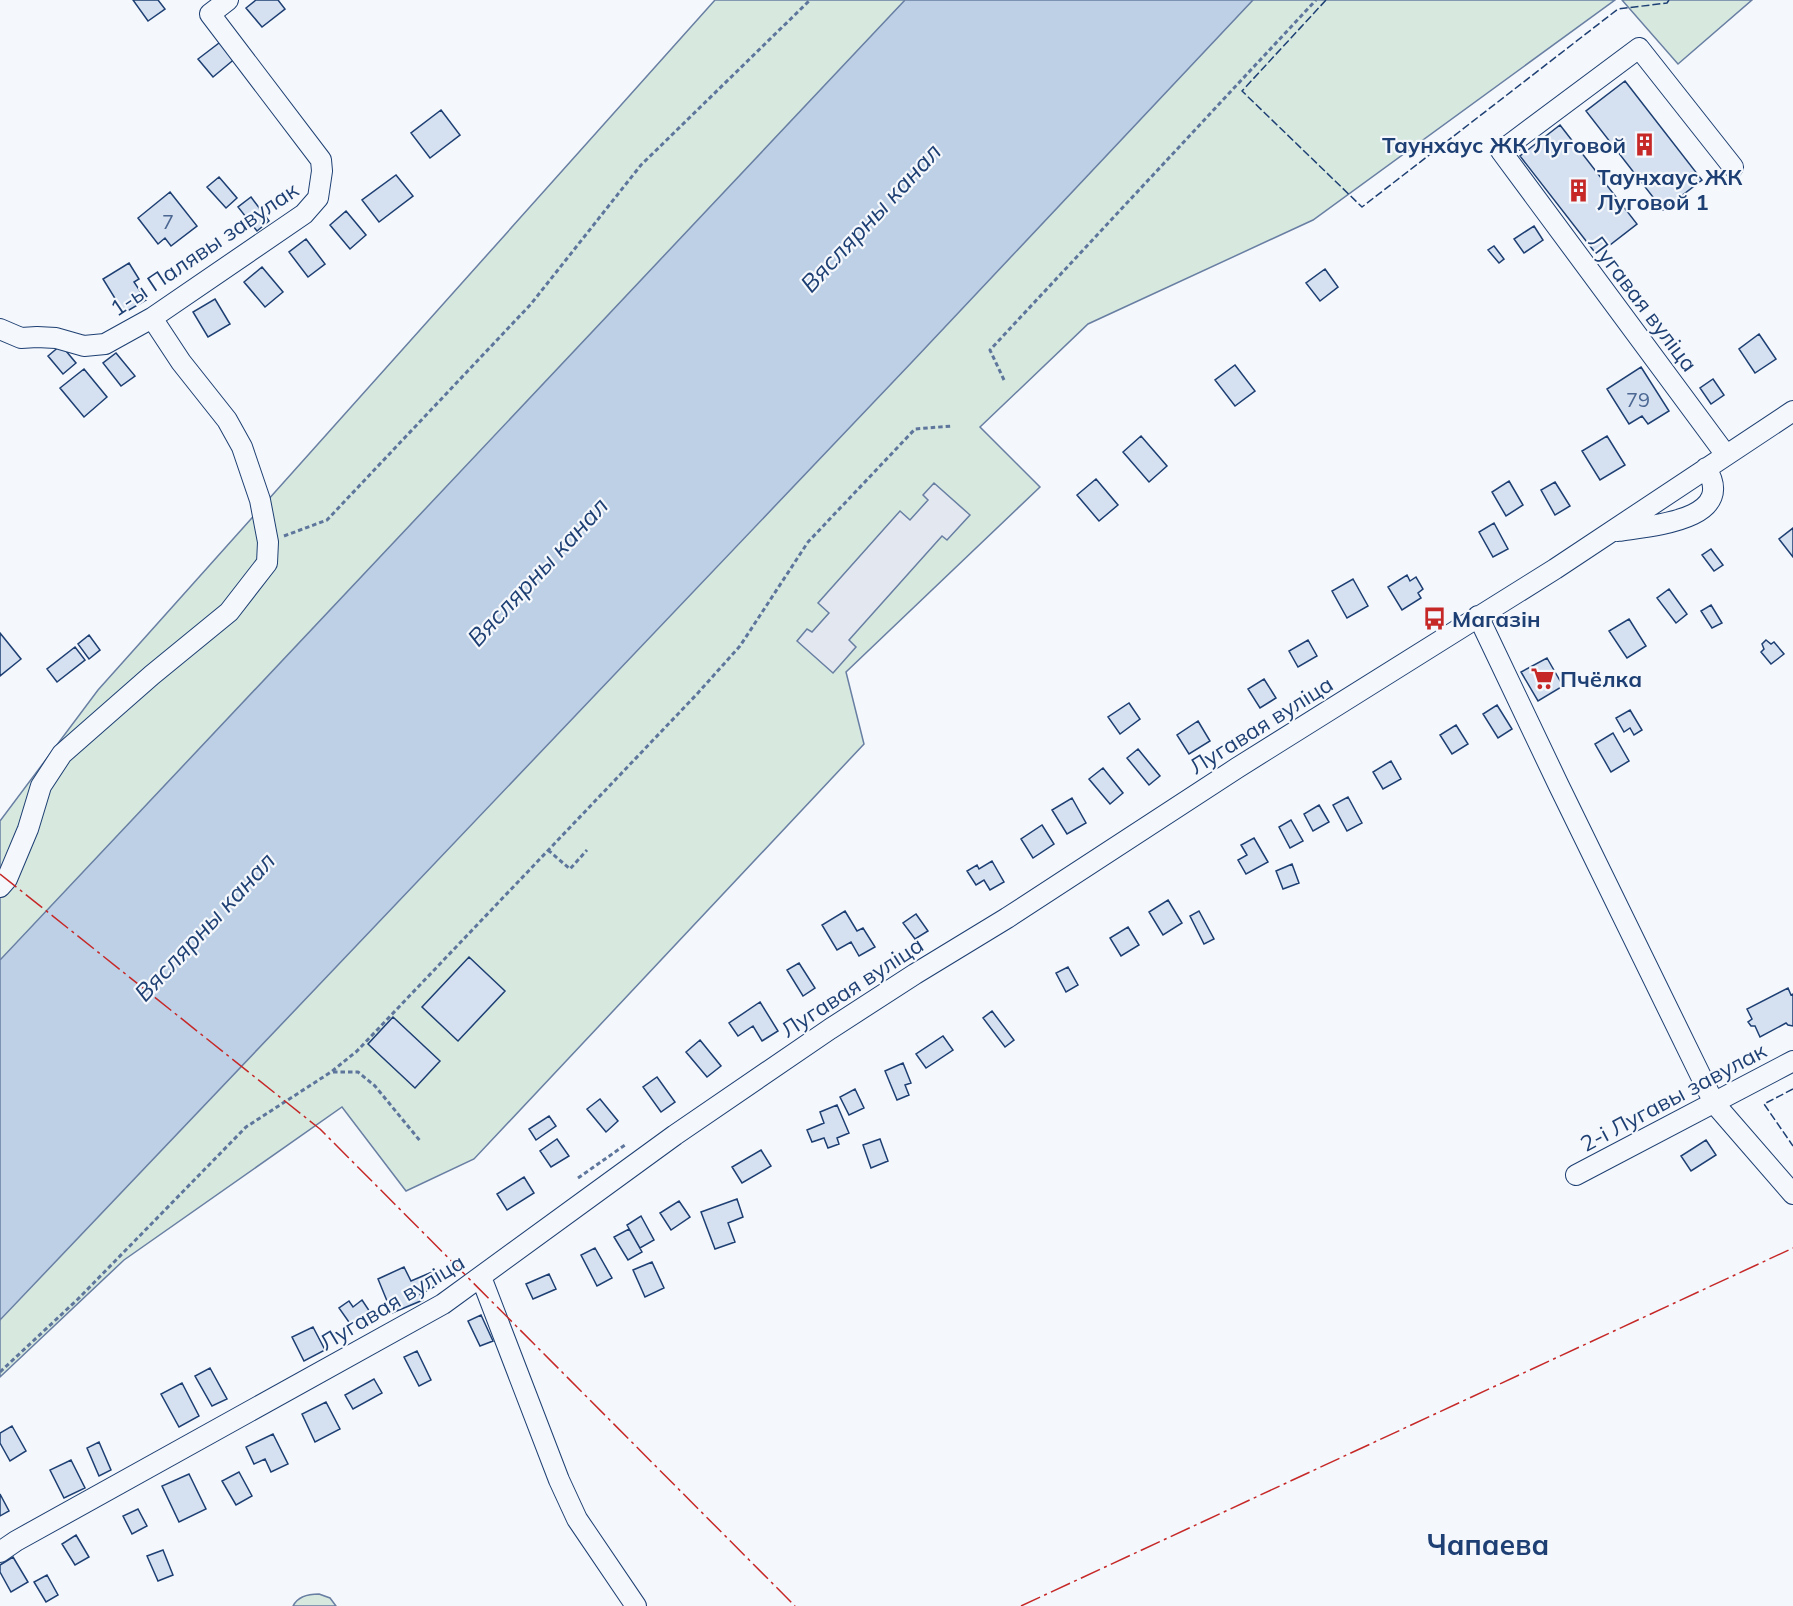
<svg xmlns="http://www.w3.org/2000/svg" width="1793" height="1606" font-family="Mulish,sans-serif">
<rect width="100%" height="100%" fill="#f4f7fb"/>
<path fill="#d7e8df" stroke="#687fa3" stroke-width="1.5" d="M715,0H1615L1313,220L1088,324L980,427L1040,487L846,672L864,744L474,1159L406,1191L342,1107L124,1260L0,1377V821L98,690Z
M1622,0H1752L1678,64Z
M319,1594L330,1598L336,1606H293C298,1596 309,1594 319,1594Z"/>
<path fill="#e3e8f0" stroke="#687fa3" stroke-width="1.5" d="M934,483L970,515L947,540L942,536L849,640L856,647L833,673L797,641L807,629L812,632L829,613L818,603L900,511L910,520L928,500L923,495Z"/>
<path fill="#bed0e5" stroke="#687fa3" stroke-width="1.5" d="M905,0H1253L912,362L0,1320V960Z"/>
<path fill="#d5e0f0" stroke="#1d3f73" stroke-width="1.5" d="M133,0H158L165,9L148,21Z
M256,0H278L285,9L262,27L246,8Z
M223,40L237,57L213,77L198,59Z
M1625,81L1702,180L1663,210L1586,111Z
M441,110L460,135L430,158L411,133Z
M1560,125L1637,224L1597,255L1520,156Z
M396,175L413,196L379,222L362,200Z
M219,177L237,198L226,208L207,187Z
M170,192L197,226L171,246L165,238L158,244L138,218Z
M251,197L269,221L257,231L238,207Z
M346,211L366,235L350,249L330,225Z
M1534,226L1543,240L1524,253L1514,239Z
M306,239L325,264L308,277L289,252Z
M1494,246L1504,259L1499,263L1488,250Z
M129,263L139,279L134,282L146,300L124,313L103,279Z
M262,267L283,292L265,307L244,282Z
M1325,269L1338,287L1320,301L1306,283Z
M215,299L230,324L208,337L193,312Z
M1759,334L1776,359L1755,373L1739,349Z
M61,345L76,363L63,374L48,356Z
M116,353L135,376L121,386L103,363Z
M1235,365L1255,391L1235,406L1215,380Z
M1641,367L1669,411L1648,424L1642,416L1629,424L1607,389Z
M84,369L107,397L84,417L60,388Z
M1713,379L1724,395L1711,404L1700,388Z
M1141,436L1167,466L1149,482L1123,452Z
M1607,436L1625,465L1600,480L1582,451Z
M1096,479L1118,505L1099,521L1077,495Z
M1509,481L1523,505L1506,516L1492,492Z
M1555,482L1570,506L1555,515L1541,490Z
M1494,523L1508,549L1493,557L1479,532Z
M1793,528V557L1779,539Z
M1711,549L1723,565L1714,571L1702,555Z
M1407,575L1410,581L1416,577L1423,589L1418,593L1421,598L1402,610L1388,587Z
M1353,579L1368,606L1347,618L1332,591Z
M1669,589L1687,614L1676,623L1657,598Z
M1711,605L1722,623L1712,628L1701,611Z
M1629,619L1646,646L1627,658L1609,631Z
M0,633L21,659L0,676Z
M89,635L100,650L89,659L78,644Z
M1308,640L1317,656L1298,667L1289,651Z
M1766,640L1771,644L1774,642L1784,654L1771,664L1761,652L1764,649L1762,644Z
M75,647L85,660L57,682L47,669Z
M1547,658L1563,686L1538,701L1521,672Z
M1264,679L1276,698L1260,708L1248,689Z
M1129,703L1140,719L1120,734L1108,717Z
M1497,705L1512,729L1498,738L1483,714Z
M1630,710L1642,730L1634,735L1630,728L1624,732L1616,718Z
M1198,721L1210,741L1189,754L1177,735Z
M1456,725L1468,744L1452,754L1440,735Z
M1613,733L1629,761L1611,772L1595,744Z
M1138,749L1160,776L1149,785L1127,758Z
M1391,761L1401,779L1383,789L1373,772Z
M1103,768L1123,793L1110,804L1089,779Z
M1348,797L1362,823L1347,831L1333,805Z
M1072,798L1086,823L1067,834L1052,810Z
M1319,805L1329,822L1313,831L1304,814Z
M1291,820L1303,841L1290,848L1279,827Z
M1042,825L1054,844L1033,858L1021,839Z
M1254,838L1268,862L1246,874L1238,860L1247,855L1241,845Z
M992,861L1004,882L990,890L984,880L976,885L967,871L977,865L979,869Z
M1292,864L1299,883L1283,889L1276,871Z
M1168,900L1182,923L1163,935L1149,912Z
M845,911L857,931L863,928L875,947L859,956L851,942L837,950L822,925Z
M1199,911L1214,939L1204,944L1190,916Z
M916,914L928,931L915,939L903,923Z
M1128,927L1139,945L1121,956L1110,938Z
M469,957L505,991L458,1041L422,1007Z
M799,963L815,988L803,996L787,970Z
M1068,967L1078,985L1066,992L1056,973Z
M1788,988L1791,995L1793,994V1026L1788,1025L1786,1023L1760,1037L1755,1026H1751L1748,1022L1752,1019L1747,1009Z
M760,1002L778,1031L762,1041L753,1026L738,1036L729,1023Z
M992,1011L1014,1040L1005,1047L983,1018Z
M393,1017L440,1061L415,1088L368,1044Z
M943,1036L953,1050L926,1068L916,1054Z
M700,1040L721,1066L707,1077L686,1052Z
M903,1063L911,1083L905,1085L909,1095L897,1100L885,1071Z
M657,1077L675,1102L661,1112L643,1087Z
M855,1089L864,1108L849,1115L840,1097Z
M600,1099L618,1121L606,1132L587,1109Z
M837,1105L849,1133L837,1138L839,1144L828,1148L824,1138L812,1142L807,1130L824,1123L820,1112Z
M549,1116L556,1126L536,1140L529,1129Z
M557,1139L569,1156L551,1167L540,1151Z
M880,1139L888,1161L871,1168L863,1145Z
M1706,1140L1716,1155L1691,1171L1681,1156Z
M761,1150L771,1166L742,1183L732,1167Z
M524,1177L534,1193L507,1210L497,1194Z
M737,1199L743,1217L728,1223L735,1242L715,1249L701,1212Z
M737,1199L743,1217L728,1223L735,1242L715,1249L701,1212Z
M679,1201L690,1217L671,1230L660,1213Z
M641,1216L654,1240L640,1248L627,1225Z
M629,1229L642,1252L628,1260L614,1237Z
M595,1248L612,1278L597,1286L581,1255Z
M652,1262L664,1288L645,1297L633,1270Z
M404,1267L411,1281L432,1272L438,1285L420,1294L423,1300L392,1313L378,1279Z
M549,1274L556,1289L533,1299L526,1284Z
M362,1300L376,1321L363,1330L357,1321L351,1325L339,1308L349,1301L353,1307Z
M481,1315L493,1341L480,1346L468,1321Z
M313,1327L325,1350L304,1361L292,1337Z
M417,1351L431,1380L419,1386L404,1357Z
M210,1368L227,1399L212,1406L195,1376Z
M374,1379L382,1393L353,1409L345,1395Z
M182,1383L199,1416L179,1427L161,1394Z
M326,1402L340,1429L315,1442L302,1414Z
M12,1426L26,1451L10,1461L0,1443V1433Z
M273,1434L288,1464L271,1472L265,1459L254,1464L246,1447Z
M99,1442L111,1470L99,1476L87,1448Z
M71,1460L85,1488L64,1498L50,1470Z
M239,1472L252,1496L236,1505L222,1481Z
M189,1474L206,1509L179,1522L162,1486Z
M0,1494L9,1511L0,1516Z
M138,1509L147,1526L132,1534L123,1516Z
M76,1535L89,1557L75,1565L62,1544Z
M163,1550L173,1575L158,1581L147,1556Z
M13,1557L28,1582L11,1592L0,1572V1565Z
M47,1575L58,1595L46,1602L34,1582Z"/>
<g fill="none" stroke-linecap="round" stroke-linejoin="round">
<defs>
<path id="minor" d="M0,329L21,338L37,337L56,338L84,346L105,344L152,318L304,214L318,198L322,171L321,160L210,14L228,0
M1726,455L1501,151L1639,48L1733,167
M1618,531C1648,526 1739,521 1706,468
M1478,616L1559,786L1714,1103L1793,1194
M0,887L7,879L28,829L41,786L62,754L152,675L229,612L267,563L268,542L260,500L242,447L227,420L181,362L152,318
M1576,1175L1793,1061
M481,1277L559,1480L577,1519L636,1606
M0,1552L16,1541L443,1304L675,1135L830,1029L915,974L1007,918L1237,768L1555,569L1793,411"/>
</defs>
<use href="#minor" stroke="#1d3f73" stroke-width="22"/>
<path stroke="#5e769c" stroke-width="3" stroke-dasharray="4.5 3" stroke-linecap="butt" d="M1004,380L990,350L1316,0
M284,536L327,520L531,304L641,165L810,0
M548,850L570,869L587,850
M333,1072H358L375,1086L421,1142
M578,1178L625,1145
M0,1372L78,1299L246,1127L331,1072L357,1051L697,694L740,646L808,542L915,429L952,426"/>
<use href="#minor" stroke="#f4f7fb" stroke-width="20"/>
<path stroke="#1d3f73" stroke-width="1.5" stroke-dasharray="8 3" stroke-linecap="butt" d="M1326,0L1242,91L1362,207L1618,9L1667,3L1669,0
M1793,1089L1764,1104L1793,1146"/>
<path stroke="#c62828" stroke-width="1.5" stroke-dasharray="21 4.5 3 4.5" stroke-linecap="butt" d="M0,874L320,1129L795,1606
M1021,1606L1793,1248"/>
</g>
<defs>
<symbol id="building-bare" viewBox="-9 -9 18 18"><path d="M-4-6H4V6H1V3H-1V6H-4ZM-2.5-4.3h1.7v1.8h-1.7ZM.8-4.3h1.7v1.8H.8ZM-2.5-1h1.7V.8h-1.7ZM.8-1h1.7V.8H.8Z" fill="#c62828" stroke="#f4f7fb" stroke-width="2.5" paint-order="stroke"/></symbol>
<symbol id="bus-bare" viewBox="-9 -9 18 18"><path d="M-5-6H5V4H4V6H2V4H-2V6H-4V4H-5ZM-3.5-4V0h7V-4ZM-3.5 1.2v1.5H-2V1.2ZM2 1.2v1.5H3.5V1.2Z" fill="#c62828" stroke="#f4f7fb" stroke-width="2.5" paint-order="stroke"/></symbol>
<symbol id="supermarket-bare" viewBox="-9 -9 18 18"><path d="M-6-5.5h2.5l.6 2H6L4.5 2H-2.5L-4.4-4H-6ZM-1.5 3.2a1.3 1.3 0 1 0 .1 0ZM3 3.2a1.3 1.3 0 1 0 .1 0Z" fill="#c62828" stroke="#f4f7fb" stroke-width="2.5" paint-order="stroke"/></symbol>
</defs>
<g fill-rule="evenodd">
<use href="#building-bare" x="1628" y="128" width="33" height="33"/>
<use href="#building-bare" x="1562" y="174" width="33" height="33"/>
<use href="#bus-bare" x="1418" y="602" width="33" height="33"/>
<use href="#supermarket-bare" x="1526" y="662" width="33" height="33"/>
</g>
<g text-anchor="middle" stroke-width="4.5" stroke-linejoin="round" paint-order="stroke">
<g font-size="20" fill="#4b6792">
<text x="168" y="229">7</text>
<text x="1638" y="407">79</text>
</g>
<g font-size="22" font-weight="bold" fill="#1d3f73" stroke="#f4f7fb" text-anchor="start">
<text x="1626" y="153" text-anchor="end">Таунхаус ЖК Луговой</text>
<text x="1597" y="185">Таунхаус ЖК<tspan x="1597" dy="25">Луговой 1</tspan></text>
<text x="1452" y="627">Магазін</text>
<text x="1560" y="687">Пчёлка</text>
</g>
<g font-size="22" fill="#1d3f73" stroke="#f4f7fb">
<text transform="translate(204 249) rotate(-34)" y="8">1-ы Палявы завулак</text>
<text transform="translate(1643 303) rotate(53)" y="8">Лугавая вуліца</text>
<text transform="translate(1261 725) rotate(-32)" y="8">Лугавая вуліца</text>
<text transform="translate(852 987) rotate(-33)" y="8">Лугавая вуліца</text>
<text transform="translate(1673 1097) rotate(-28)" y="8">2-і Лугавы завулак</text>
<text transform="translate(392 1302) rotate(-31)" y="8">Лугавая вуліца</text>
</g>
<g font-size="24" font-style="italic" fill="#1d3f73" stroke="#f4f7fb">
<text transform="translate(871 218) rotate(-47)" y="8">Вяслярны канал</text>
<text transform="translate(538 572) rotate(-47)" y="8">Вяслярны канал</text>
<text transform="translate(205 927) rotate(-47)" y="8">Вяслярны канал</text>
</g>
<g font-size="28" font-weight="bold" fill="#1d3f73" stroke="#f4f7fb">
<text x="1488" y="1555">Чапаева</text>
</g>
</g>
</svg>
